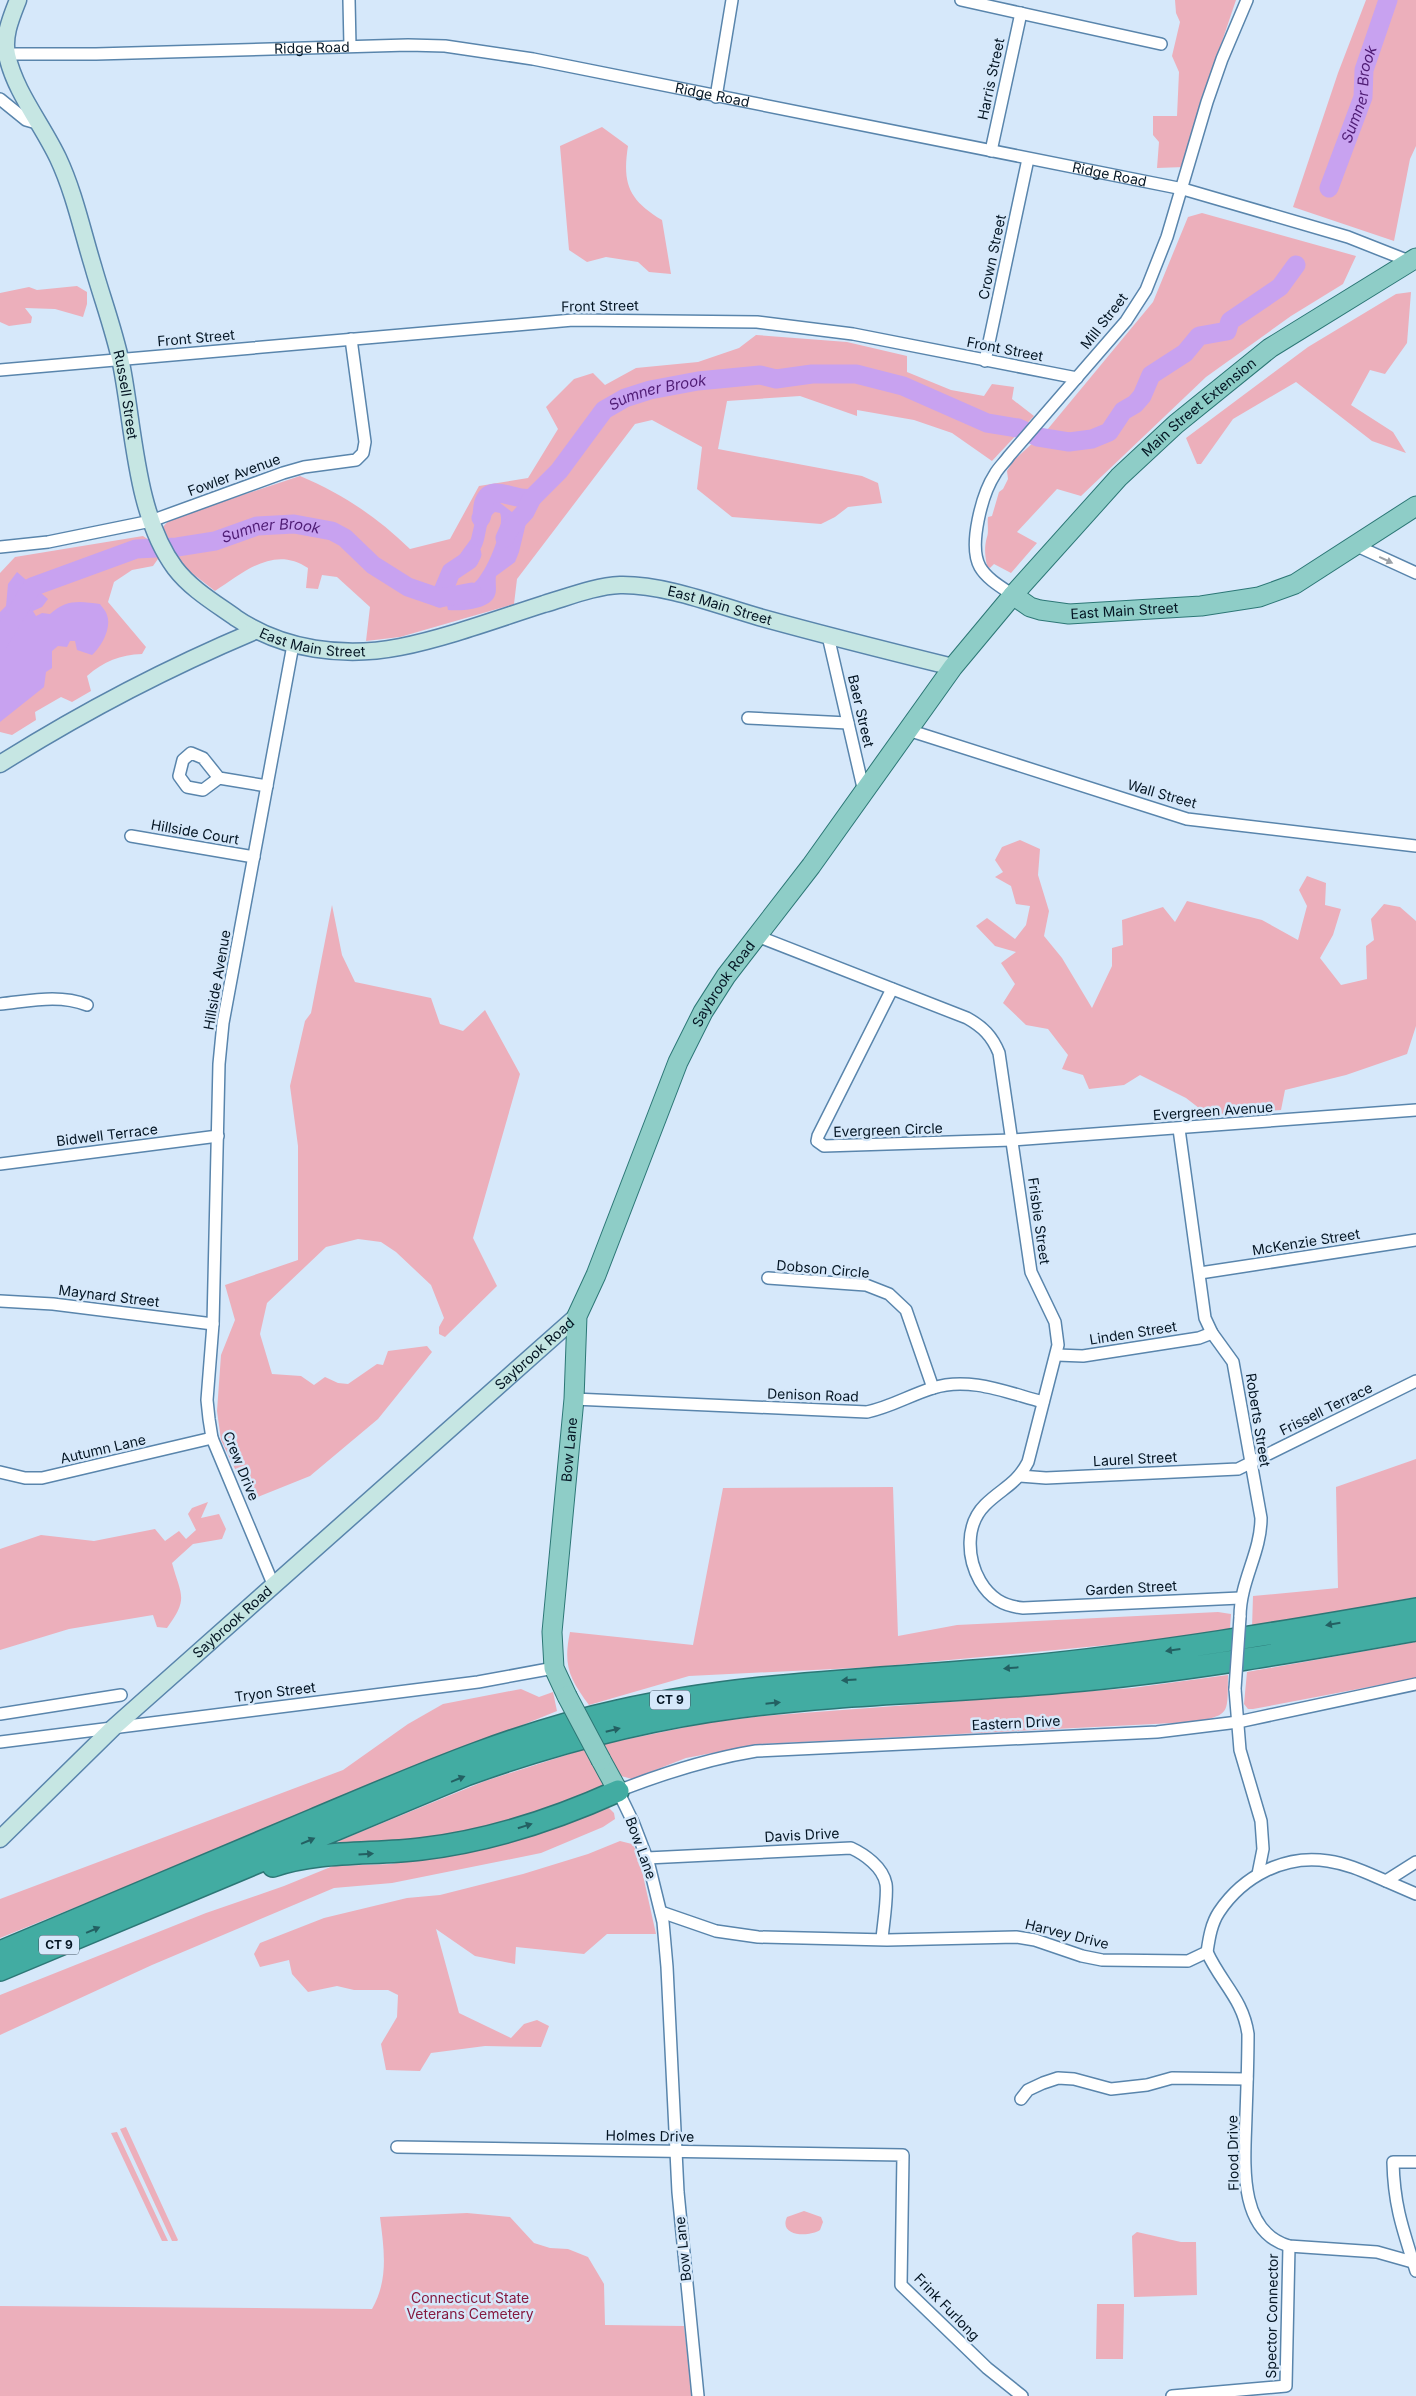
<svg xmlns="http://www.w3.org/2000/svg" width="1416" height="2396" font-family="Inter,sans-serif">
<rect width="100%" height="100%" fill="#d6e8fa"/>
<path fill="#ecafbb" d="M1175,0H1236L1207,86L1184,167L1157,168L1159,142L1153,135V116H1177L1179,72L1172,56L1180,22L1176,13Z
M1366,0H1416V146L1410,159L1394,241L1293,207L1338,73Z
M602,127L628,146C622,184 629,200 662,220L671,274L649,272L638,262L606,257L587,262L569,250L560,146Z
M1202,213L1356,256L1343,284L1291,316L1206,377L1081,496L1057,489L1017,532L1037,543L1011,573L994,564L990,568L987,566C985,556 984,547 987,537C989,532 987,523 988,517L992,516L999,492L1003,489L1008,479L1007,471L1014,460L1047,430L1153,302L1188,217Z
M77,286L87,292V304L83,317L55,309L25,308L32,317L31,323L9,326L0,322V293L29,287L37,290Z
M1411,292L1407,343L1385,374L1370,370L1351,405L1393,432L1406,453L1372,441L1296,382L1233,419L1201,464H1197L1186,438L1308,347L1396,294Z
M756,335L847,342L907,356V372L951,390L984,396L992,384L1014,387L1012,399L1034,416L992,461L952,433L914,420L857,410V416L800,396L727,401L718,449L862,476L878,483L882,503L848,507L835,517L821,524L732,517L697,489L702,447L652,420L635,424L517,579L514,604L400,637L366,641L370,607L337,577L322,575L318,589L306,588L308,568C274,545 244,572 215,591L180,564L163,527L170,519L300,476C343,494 377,517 410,549L450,539L479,486L528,478L558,429L546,407L574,379L593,373L605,385L636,368L698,362L739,348Z
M143,536L149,540L160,556L153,566L132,570L114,582L108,602L146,647L142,654C120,655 104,661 87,676L91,691L72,702L61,697L35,712L36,720L12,735L0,732V573L15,557Z
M1020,840L1040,849L1038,875L1049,911L1044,936L1062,958L1092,1008L1112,966V948L1123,945L1122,920L1163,907L1175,922L1187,901L1262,920L1298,940L1307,906L1299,890L1307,876L1326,883L1325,905L1341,909L1333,935L1320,958L1341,985L1367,979L1366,946L1374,940L1371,919L1384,904L1400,907L1416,921V1026L1407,1054L1346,1075L1285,1090L1281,1110L1208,1115L1186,1098L1140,1075L1124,1085L1089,1089L1083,1075L1062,1069L1068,1055L1048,1029L1026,1025L1003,1003L1015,984L1001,963L1016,952L995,946L976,926L987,918L1015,939L1026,925L1030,906L1016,904L1011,886L995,877L1003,872L995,860L1002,847Z
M332,905L342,955L355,982L431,998L440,1024L463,1031L485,1010L520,1074L473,1238L497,1286L445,1337L439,1334V1327L444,1318L431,1285L396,1252L381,1242L358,1239L326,1247L267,1303L260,1334L272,1374L301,1376L314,1385L325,1377L338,1383L348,1384L377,1364L383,1365L388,1351L427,1346L432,1352L378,1419L310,1476L250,1500L221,1440L217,1411L221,1355L235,1320L225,1285L298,1260V1146L290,1086L305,1021L311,1013Z
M1416,1459V1597L1252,1628L1253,1596L1338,1588L1336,1487Z
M893,1487L898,1636L957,1625L1218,1612L1231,1614L1230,1629L1223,1634L875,1667L689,1676L589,1705C569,1678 563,1665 570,1632L693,1645L723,1488Z
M208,1502L201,1518L219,1514L226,1529L222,1539L193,1544L172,1563C181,1596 189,1598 167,1628L157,1627L153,1615L69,1629L0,1650V1549L41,1535L94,1541L155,1529L165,1541L179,1531L186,1539L196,1530L188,1514L192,1508Z
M1416,1642V1678L1253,1709H1248L1244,1704L1247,1672Z
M1228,1675C1227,1713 1232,1715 1193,1722L760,1744L686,1758L632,1779L621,1776L604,1744L706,1723L763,1716L1132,1688Z
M521,1689L539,1697L553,1692L557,1711L0,1938V1899L343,1770L408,1724L443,1704Z
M585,1749L604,1784L600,1792L594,1797L438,1842L332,1846L341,1840L485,1781Z
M608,1807L614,1813L615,1819L603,1827L541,1853L392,1883L334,1888L152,1965L0,2035V1995L206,1913L284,1886L333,1866L391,1864L466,1851Z
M620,1841L632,1844L638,1853L656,1934H607L584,1954L516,1947L515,1964L475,1956L436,1929L459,2013L511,2038L524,2024L537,2020L549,2026L541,2047L485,2046L431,2053L420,2071L386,2070L381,2044L397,2017L398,1995L388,1990H354L337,1986L308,1992L292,1974L289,1960L260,1967L254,1954L260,1943L324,1918L407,1898L440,1895L523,1874L588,1854Z
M126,2127L178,2240L177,2241H172L120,2129Z
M117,2132L168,2241H162L111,2133Z
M804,2211L821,2217L823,2222L820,2230C810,2237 778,2237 787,2217Z
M467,2213L510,2217L534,2243L550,2248L568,2249L588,2257L604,2284L605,2325L684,2326L692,2396H0V2306L372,2309C389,2279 384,2250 380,2217Z
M1137,2232L1181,2242H1196L1197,2295L1134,2297L1132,2236Z
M1097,2304H1124L1123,2359H1096Z"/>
<path fill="#c8a2f0" d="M486,492L526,523L519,552L515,562L496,576C495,582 497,590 495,595C490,610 460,611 448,610L446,600L451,591C457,587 466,588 473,584C485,576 506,527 500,513L495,512C485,519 487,535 482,546C478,556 469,563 460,570L454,569L453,564L471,539L478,509Z
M17,572L48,599L42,607L33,611L36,616L42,613L50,614C66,599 80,601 100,604C102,607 106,611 107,615C112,628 101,647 92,655L77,650L75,641H70L67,647L58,646L52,651V668L46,672L44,687L0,722V612L6,606L8,584Z"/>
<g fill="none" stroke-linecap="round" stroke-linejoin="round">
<g stroke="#c8a2f0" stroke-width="19">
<path id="s1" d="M1329,188L1363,97L1364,70L1388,0"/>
<path d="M481,518C483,514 482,507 484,502C492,482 515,502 532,498"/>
<path id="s2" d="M505,538L509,529L525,512L532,498L559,471L604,410L625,398L650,390L698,381L760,375L776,379L812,374H856L903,386L987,423L1018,428L1038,437L1069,442L1092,439L1109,432L1123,411L1135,404L1142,396L1151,375L1185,353L1199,336L1227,331L1230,321L1280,287L1296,265"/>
<path d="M440,598L451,572L469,560L472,554"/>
<path id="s3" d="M0,640L32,587L136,549L177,547L215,541L257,526L294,524L332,531L345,538L373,565L408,587L440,598L472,592"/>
</g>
<defs>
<g id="street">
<path d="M349,0L350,46"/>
<path d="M961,0L1161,44"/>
<path id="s4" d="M7,54H96L408,45L445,46L533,59L1183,189L1348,237L1409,261"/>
<path d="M716,97L732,0"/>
<path d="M0,99L26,120L40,124"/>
<path d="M991,151L1021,13"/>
<path d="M985,361L1028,159"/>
<path d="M0,370L573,320L757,322L853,334L1077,378"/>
<path d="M1357,546L1416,573"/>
<path d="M0,547L48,542L151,521L283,473L304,467L356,460L363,453L365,442L351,339"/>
<path d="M1013,595C1001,587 987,579 980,567C968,546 982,494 995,474C999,467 1005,462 1009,456L1126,321L1146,290L1167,237L1207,102L1222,59L1247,0"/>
<path d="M828,636L864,792"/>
<path d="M748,718L848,723"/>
<path d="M908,730L1187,819L1416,846"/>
<path d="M219,778L203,790L187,787L179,776L183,760L191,753L203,758L219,778L267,786"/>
<path d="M131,836L254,857"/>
<path d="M757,936L967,1018C983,1027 992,1036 999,1053L1031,1272L1055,1322L1058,1345L1028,1462C1016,1485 1002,1488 985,1505C965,1525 967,1558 980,1581C990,1598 1003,1606 1023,1608L1240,1598"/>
<path d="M892,989L818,1136L817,1141L824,1146L1012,1140L1416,1110"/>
<path d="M0,1004C30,1001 59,994 87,1005"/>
<path d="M1179,1129L1205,1318L1212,1333L1233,1362L1261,1518C1261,1553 1240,1581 1240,1617"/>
<path d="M0,1164L218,1136"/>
<path d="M1200,1273L1416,1240"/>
<path d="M768,1278L866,1285L889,1294L906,1310L933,1388"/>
<path d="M0,1301L53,1304L213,1324"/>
<path d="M1057,1355L1083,1356L1199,1338L1212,1333"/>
<path d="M574,1399L867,1412C891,1407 910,1395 933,1388C969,1376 1008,1393 1043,1402"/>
<path d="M0,1472L25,1478H42L212,1438"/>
<path d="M1020,1476L1046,1478L1238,1469L1416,1381"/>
<path d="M273,1584L212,1438L209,1419L207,1400L213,1324L219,1064L223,1023L293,645"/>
<path d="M1235,1689L1240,1750L1261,1821L1263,1849L1258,1874"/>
<path d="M0,1714L121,1695"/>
<path d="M0,1742L478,1682L554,1668"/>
<path d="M647,1858L851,1848C864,1854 883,1867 886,1884C888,1896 883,1926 882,1939"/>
<path d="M1386,1881L1416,1894"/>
<path d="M661,1912L716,1931L758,1937L887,1940L1016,1937L1035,1940L1082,1956L1102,1960L1188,1961L1207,1952C1209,1939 1211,1924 1219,1912C1243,1876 1285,1854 1328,1861C1349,1864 1367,1873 1386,1881L1416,1862"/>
<path d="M1207,1952C1221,1983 1243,1999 1248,2034C1248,2061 1247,2088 1246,2115C1245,2158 1236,2231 1289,2246L1377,2252L1416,2263"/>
<path d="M1021,2099L1028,2090L1043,2083L1058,2078L1074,2079L1111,2089L1147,2085L1172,2078L1247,2079"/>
<path d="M397,2147L903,2155L901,2285L987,2368L1022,2396"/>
<path d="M1416,2162H1393C1394,2206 1403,2230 1416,2271"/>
<path d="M698,2396L678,2192L667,1967L663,1922L648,1861L633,1822L618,1791C664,1773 707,1759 756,1751L1157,1732L1238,1722L1416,1684"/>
<path d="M1172,2396L1286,2386L1289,2246"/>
</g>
<g id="secondary">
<path id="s5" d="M18,0C11,18 3,36 7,55C15,92 42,124 58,158C74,192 82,230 93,266C102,298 114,330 121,363C134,427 135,514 175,568C191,589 215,603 236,618C283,650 344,658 400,647C449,637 497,619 544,604C568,597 595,586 620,585C664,584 717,605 759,617C824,635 888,651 953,667"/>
<path d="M0,764C81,713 167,668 255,631"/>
<path id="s6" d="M0,1839L113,1728L577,1316"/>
</g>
<g id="primary">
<path id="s7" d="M1013,595L1030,607L1040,610L1069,614L1201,606L1259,597L1295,584L1416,506"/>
<path id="s8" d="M567,1696L554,1668L552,1632L574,1399L577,1316L596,1275L678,1062L703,1012L726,976L811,866L953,667L1013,595L1119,477L1176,424L1270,348L1416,258"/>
<path d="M601,1760L618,1791"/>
</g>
<path id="highway" d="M273,1866C320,1850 373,1855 421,1849C490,1841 556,1819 618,1791
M0,1952C104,1908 209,1864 313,1820C413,1778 512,1734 618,1711C751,1681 887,1680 1022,1667C1154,1654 1285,1632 1416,1609
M0,1970L466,1775C554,1743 645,1719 738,1707C845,1693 954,1692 1061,1682C1181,1672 1298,1651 1416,1630"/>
</defs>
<use href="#street" stroke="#5985ac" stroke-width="14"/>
<use href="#secondary" stroke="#5985ac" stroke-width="19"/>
<use href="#primary" stroke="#2c7776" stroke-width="21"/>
<use href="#highway" stroke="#2c7776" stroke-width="24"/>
<use href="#street" stroke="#fff" stroke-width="11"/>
<use href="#secondary" stroke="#c6e6e3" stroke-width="16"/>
<use href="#primary" stroke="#8ecdc7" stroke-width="19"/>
<use href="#highway" stroke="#42aca2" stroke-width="21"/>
<defs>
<path id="street-bridge" d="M1235,1689L1240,1617"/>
<path id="primary-bridge" d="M567,1696L601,1760"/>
</defs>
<use href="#street-bridge" stroke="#5985ac" stroke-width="14" stroke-linecap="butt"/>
<use href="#primary-bridge" stroke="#2c7776" stroke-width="21" stroke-linecap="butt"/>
<use href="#street-bridge" stroke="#fff" stroke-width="11"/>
<use href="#primary-bridge" stroke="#8ecdc7" stroke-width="19"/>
</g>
<defs><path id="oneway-solid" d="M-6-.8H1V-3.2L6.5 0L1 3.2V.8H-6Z" transform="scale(1.25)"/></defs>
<use fill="#9ba1a7" href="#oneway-solid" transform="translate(1386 560) rotate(25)"/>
<g fill="#236062">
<use href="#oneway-solid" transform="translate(1333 1624) rotate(170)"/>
<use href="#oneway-solid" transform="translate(1173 1650) rotate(172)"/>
<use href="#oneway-solid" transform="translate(1011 1668) rotate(175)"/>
<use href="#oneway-solid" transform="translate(849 1680) rotate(176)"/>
<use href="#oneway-solid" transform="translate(773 1703) rotate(-6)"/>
<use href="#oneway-solid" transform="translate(613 1730) rotate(-14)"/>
<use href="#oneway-solid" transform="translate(458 1779) rotate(-22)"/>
<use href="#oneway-solid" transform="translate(525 1826) rotate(-17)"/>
<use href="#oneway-solid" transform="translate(308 1841) rotate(-23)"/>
<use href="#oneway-solid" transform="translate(366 1854) rotate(-4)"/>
<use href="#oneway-solid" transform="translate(93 1930) rotate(-23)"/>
</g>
<g text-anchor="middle" stroke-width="5" stroke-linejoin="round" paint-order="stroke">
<g fill="#d6e8fa" stroke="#435464" stroke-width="1">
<rect x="650" y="1690.5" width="40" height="19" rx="4"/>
<rect x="39" y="1935.5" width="40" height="19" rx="4"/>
</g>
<g font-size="12" font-weight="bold" fill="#041523">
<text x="670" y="1704">CT 9</text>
<text x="59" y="1949">CT 9</text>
</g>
<g font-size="14" fill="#041523" stroke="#d6e8fa">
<text dy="5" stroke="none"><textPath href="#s4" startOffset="305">Ridge Road</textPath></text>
<text transform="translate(991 79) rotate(-78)" y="5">Harris Street</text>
<text dy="5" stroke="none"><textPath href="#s4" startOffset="710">Ridge Road</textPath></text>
<text dy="5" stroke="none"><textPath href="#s4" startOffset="1115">Ridge Road</textPath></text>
<text transform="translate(992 257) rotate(-78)" y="5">Crown Street</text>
<text transform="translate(600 306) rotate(-1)" y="5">Front Street</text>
<text transform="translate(1104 321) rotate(-52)" y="5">Mill Street</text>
<text transform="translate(196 338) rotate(-5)" y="5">Front Street</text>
<text transform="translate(1005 349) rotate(11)" y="5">Front Street</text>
<text dy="5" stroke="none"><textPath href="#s5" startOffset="419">Russell Street</textPath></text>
<text dy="5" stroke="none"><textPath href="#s8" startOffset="1498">Main Street Extension</textPath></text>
<text transform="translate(234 475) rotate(-20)" y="5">Fowler Avenue</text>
<text dy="5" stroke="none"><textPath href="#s5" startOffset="1182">East Main Street</textPath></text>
<text dy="5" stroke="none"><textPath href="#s7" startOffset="116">East Main Street</textPath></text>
<text dy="5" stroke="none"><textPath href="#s5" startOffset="762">East Main Street</textPath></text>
<text transform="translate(861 711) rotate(77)" y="5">Baer Street</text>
<text transform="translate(1162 794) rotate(16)" y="5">Wall Street</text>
<text transform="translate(195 832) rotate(10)" y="5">Hillside Court</text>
<text transform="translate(217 980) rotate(-80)" y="5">Hillside Avenue</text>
<text dy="5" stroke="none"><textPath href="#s8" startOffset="748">Saybrook Road</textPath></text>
<text transform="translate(1213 1111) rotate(-4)" y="5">Evergreen Avenue</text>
<text transform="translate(888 1130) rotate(-2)" y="5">Evergreen Circle</text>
<text transform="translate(107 1135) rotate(-7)" y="5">Bidwell Terrace</text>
<text transform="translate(1039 1221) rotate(82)" y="5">Frisbie Street</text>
<text transform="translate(1306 1242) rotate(-9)" y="5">McKenzie Street</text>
<text transform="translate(823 1269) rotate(5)" y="5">Dobson Circle</text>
<text transform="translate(109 1296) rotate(7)" y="5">Maynard Street</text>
<text transform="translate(1133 1333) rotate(-9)" y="5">Linden Street</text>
<text dy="5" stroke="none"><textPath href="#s6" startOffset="722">Saybrook Road</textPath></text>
<text transform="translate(813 1395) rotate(2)" y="5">Denison Road</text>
<text transform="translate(1326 1409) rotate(-26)" y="5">Frissell Terrace</text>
<text transform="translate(1258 1420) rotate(81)" y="5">Roberts Street</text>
<text transform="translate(103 1449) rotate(-13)" y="5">Autumn Lane</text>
<text dy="5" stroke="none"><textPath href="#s8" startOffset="250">Bow Lane</textPath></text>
<text transform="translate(1135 1459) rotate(-3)" y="5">Laurel Street</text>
<text transform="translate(241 1466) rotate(68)" y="5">Crew Drive</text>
<text transform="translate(1131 1588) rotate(-3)" y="5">Garden Street</text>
<text dy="5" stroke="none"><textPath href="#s6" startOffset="318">Saybrook Road</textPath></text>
<text transform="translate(275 1692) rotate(-7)" y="5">Tryon Street</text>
<text transform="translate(1016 1723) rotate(-3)" y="5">Eastern Drive</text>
<text transform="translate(802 1835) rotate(-3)" y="5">Davis Drive</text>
<text transform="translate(641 1848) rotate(70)" y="5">Bow Lane</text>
<text transform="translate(1067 1934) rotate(14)" y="5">Harvey Drive</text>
<text transform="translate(650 2136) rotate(1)" y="5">Holmes Drive</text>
<text transform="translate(1233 2153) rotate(-91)" y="5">Flood Drive</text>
<text transform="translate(683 2249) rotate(-96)" y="5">Bow Lane</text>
<text transform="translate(947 2307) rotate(46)" y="5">Frink Furlong</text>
<text transform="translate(1272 2316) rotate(-89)" y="5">Spector Connector</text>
</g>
<g font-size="14" fill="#85193f" stroke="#d6e8fa">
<text x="470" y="2303">Connecticut State<tspan x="470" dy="16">Veterans Cemetery</tspan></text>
</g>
<g font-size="15" font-style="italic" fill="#4f1c75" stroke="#d6e8fa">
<text dy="5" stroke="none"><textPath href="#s1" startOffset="99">Sumner Brook</textPath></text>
<text dy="5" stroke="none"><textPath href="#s2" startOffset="220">Sumner Brook</textPath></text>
<text dy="5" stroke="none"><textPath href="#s3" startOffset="310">Sumner Brook</textPath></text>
</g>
</g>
</svg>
